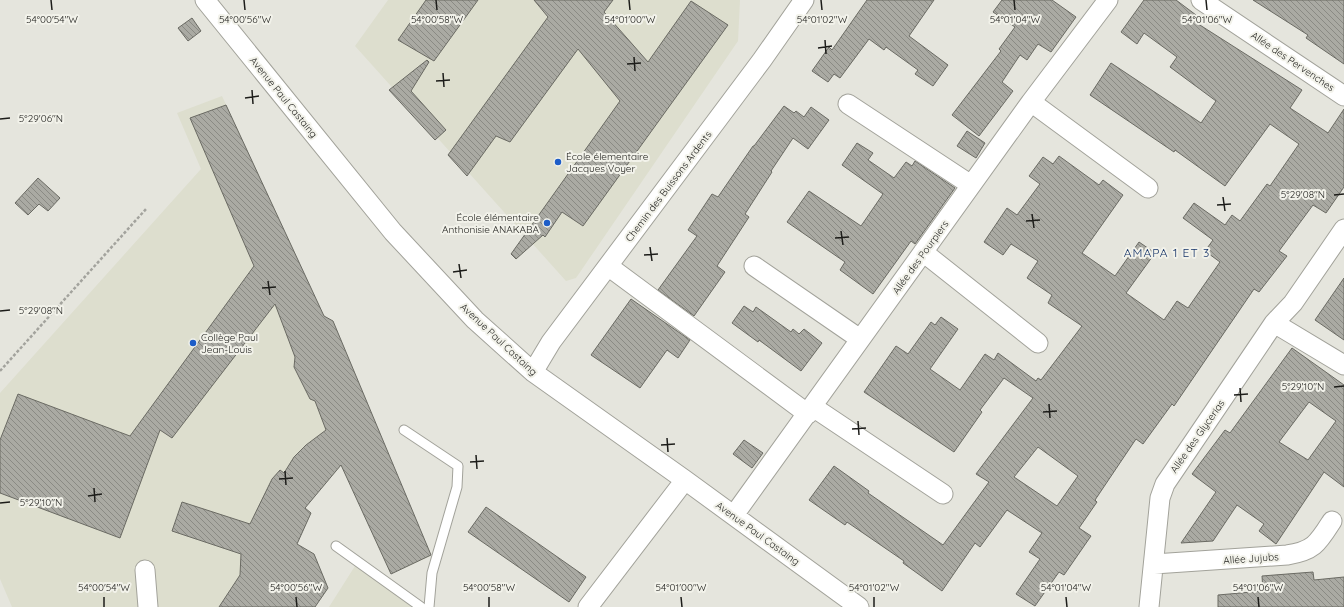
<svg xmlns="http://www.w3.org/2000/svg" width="1344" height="607" font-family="Quicksand,sans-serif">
<defs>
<pattern id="building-back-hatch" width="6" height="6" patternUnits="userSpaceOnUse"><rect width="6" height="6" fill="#aaaaa3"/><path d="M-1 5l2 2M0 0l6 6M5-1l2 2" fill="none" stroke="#8a8a84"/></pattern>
</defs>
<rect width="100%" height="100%" fill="#e5e5dd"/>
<path fill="#dddece" d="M388,0H740L738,41L576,278L566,281L355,46Z
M222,96L324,316L348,364L431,556L391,574L341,465L305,508L311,513L297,544L314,554L328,588L315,607H12L0,579V393L201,169L177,113Z
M355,566L420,607H329Z"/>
<path fill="url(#building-back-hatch)" stroke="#6a6a63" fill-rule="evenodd" d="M426,0H478L434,61L398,40Z
M534,0H613L604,12L648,62L691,1L728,25L583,226L562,212L545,237L543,235L516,259L511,254L620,101L578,49L510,142L496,136L467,176L448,155L548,17Z
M867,0H934L909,36L948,65L933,86L915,74L918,70L886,47L884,50L869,39L840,78L834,74L828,82L812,71L829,47L832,50Z
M1002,0H1052L1076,17L1051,52L1038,44L1027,60L1020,55L1002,82L1013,91L979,136L952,115L1001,51L999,49L1015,27L993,12Z
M1144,0H1176L1196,15L1192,20L1302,90L1290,108L1328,133L1344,109V187L1326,213L1313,205L1279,251L1287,256L1259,292L1254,289L1174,406L1172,404L1143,444L1136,439L1095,500L1097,502L1079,528L1091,536L1064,575L1059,572L1035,606L1016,594L1040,559L1029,552L1042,533L1007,510L980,547L975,543L942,591L903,563L904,561L847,522L845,525L809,500L834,466L869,491L868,493L943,545L989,482L976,474L1033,398L1004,378L980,410L982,412L954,452L864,392L896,346L908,354L931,322L935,325L941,317L958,329L930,369L960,390L985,354L994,360L998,353L1036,381L1038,378L1041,380L1082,326L1048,303L1052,295L1027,278L1038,261L1011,244L1003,255L984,242L1007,208L1017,215L1040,184L1029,176L1043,157L1053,164L1059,156L1099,185L1103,180L1123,195L1082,253L1115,276L1139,242L1155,253L1126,293L1164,320L1177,301L1188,308L1220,262L1205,251L1213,240L1183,218L1194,203L1225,225L1232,215L1240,221L1267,184L1270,186L1299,144L1270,124L1225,186L1175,150L1174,152L1090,95L1111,63L1201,123L1216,101L1170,67L1177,57L1144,33L1137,44L1121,32ZM1038,447L1078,476L1057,506L1014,477Z
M1253,0H1344V64L1306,38L1308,35Z
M192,18L201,31L188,41L178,28Z
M427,60L429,62L411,91L446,130L435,140L389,90Z
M226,105L324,316L333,321L431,555L391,574L341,465L305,508L311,513L297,544L314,554L328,588L315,607H219L240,575L241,554L172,531L182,502L250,524L272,479L280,470L284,473L294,457L306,445L326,430L315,401L310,399L294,367L295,357L275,304L172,438L160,430L120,538L0,493V440L18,394L130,436L254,266L190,118Z
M784,106L794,113L796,111L804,117L811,107L829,120L808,149L793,138L771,171L772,172L745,214L749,217L717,266L725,272L694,316L658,290L697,236L688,230L712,194L718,197L753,146H754Z
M967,131L985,143L976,158L957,146Z
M857,143L873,153L868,160L894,178L906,162L912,166L915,161L955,188L915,244L911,241L873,294L840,270L845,262L787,222L809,191L861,226L883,194L842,165Z
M38,178L60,198L48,211L39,204L28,215L15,203Z
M1344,278V340L1315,320Z
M631,299L690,340L678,358L667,350L640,388L591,355Z
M744,306L753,312L756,307L791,332L793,329L799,334L804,329L822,343L801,371L759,340L758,342L732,323Z
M1292,348L1344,385V487L1324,472L1276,544L1259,531L1264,524L1237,505L1213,541L1181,543L1216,492L1192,474L1225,430L1230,433ZM1309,402L1336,421L1308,460L1279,442Z
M744,440L763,453L752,468L733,454Z
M486,507L586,577L569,602L468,532Z
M1313,572L1314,580L1344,577V607H1218V595L1263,591L1262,576Z"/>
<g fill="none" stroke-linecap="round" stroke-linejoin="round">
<defs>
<path id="service" d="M404,430L458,466L457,487L432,573L429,607
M336,546L421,607"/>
<path id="minor" d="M205,0L393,232L475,320L533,372L685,480L859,607
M1201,0L1344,96
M1031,102L1148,188
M848,104L971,185
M923,252L1038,343
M608,266L808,414
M754,266L860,339
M1274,323L1344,365
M533,372L551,342L762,60L804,0
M813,407L943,494
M734,515L1031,102L1108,0
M1154,564L1287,555C1314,551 1318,543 1332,521
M145,570L148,607
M588,607L685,480
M1149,607L1160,498L1165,484L1274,323L1293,303L1344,229"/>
</defs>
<use href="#service" stroke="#a2a29a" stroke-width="11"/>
<use href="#minor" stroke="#a2a29a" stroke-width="21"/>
<path stroke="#a3a39d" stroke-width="2.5" stroke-dasharray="3 2" stroke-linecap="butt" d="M0,371L146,209"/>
<use href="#service" stroke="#fff" stroke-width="9"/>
<use href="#minor" stroke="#fff" stroke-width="19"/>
</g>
<path fill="none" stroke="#1d1d1a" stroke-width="1.5" d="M51,0L52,10M244,0L245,10M436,0L437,10M629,0L630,10M821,0L822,10M1014,0L1015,10M1206,0L1207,10M825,40L826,54M818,48L832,46M634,57L635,71M627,64L641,63M443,73L444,87M436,81L450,80M252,90L253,104M245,98L259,96M0,119L10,118M1334,195L1344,194M1223,197L1225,211M1217,205L1231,204M1032,214L1034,228M1026,221L1040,220M841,231L843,245M835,238L849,237M650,247L652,261M644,255L658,254M459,264L461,278M453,272L467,270M268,281L270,295M262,288L276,287M0,311L10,310M1334,387L1344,386M1240,388L1241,402M1234,395L1248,394M1049,404L1050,418M1043,412L1057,411M858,421L859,435M852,429L866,428M667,438L668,452M661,445L675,444M476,455L477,469M470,462L484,461M285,471L286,485M279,479L293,478M94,488L95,502M88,496L102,494M0,503L10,502M104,597V607M296,597L297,607M489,597V607M681,597L682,607M874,597V607M1066,597L1067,607M1258,597L1259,607"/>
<g fill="#1d5dc8" stroke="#f2f2ea" stroke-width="1.5">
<circle cx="558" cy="162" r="4"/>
<circle cx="547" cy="223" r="4"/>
<circle cx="193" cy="343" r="4"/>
</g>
<g text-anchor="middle" stroke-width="4" stroke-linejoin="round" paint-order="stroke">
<g font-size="10" fill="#1d1d1a" stroke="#f2f2ea">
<text transform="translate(1293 61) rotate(34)" y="4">Allée des Pervenches</text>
<text transform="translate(284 97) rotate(51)" y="4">Avenue Paul Castaing</text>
<text transform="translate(668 186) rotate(-53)" y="4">Chemin des Buissons Ardents</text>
<text transform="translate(920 257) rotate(-54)" y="4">Allée des Pourpiers</text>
<text transform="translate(499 339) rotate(43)" y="4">Avenue Paul Castaing</text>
<text transform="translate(1197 436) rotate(-55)" y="4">Allée des Glycerias</text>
<text transform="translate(758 533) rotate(36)" y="4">Avenue Paul Castaing</text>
<text transform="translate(1251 558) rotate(-4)" y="4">Allée Jujubs</text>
</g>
<g font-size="10" fill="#1d1d1a" stroke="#f2f2ea" text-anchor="start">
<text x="566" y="160">École élementaire<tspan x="566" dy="12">Jacques Voyer</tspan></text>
<text x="539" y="221" text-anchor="end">École élémentaire<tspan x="539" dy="12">Anthonisie ANAKABA</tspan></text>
<text x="201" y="341">Collège Paul<tspan x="201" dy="12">Jean-Louis</tspan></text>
</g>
<g font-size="12" letter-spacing="1" fill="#153368" stroke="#f2f2ea">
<text x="1167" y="257">AMAPA 1 ET 3</text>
</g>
</g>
<g font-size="10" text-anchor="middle" fill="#1d1d1a" stroke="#f2f2ea" stroke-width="4" stroke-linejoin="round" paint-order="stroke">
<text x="52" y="23">54°00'54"W</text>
<text x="245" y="23">54°00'56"W</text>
<text x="437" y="23">54°00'58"W</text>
<text x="630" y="23">54°01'00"W</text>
<text x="822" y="23">54°01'02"W</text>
<text x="1015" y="23">54°01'04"W</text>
<text x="1207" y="23">54°01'06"W</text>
<text x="41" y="122">5°29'06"N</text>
<text x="1303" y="198">5°29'08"N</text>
<text x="41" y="314">5°29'08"N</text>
<text x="1303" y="390">5°29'10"N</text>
<text x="41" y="506">5°29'10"N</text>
<text x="104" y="591">54°00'54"W</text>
<text x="296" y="591">54°00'56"W</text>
<text x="489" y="591">54°00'58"W</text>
<text x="681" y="591">54°01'00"W</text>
<text x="874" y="591">54°01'02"W</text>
<text x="1066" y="591">54°01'04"W</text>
<text x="1258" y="591">54°01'06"W</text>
</g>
</svg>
